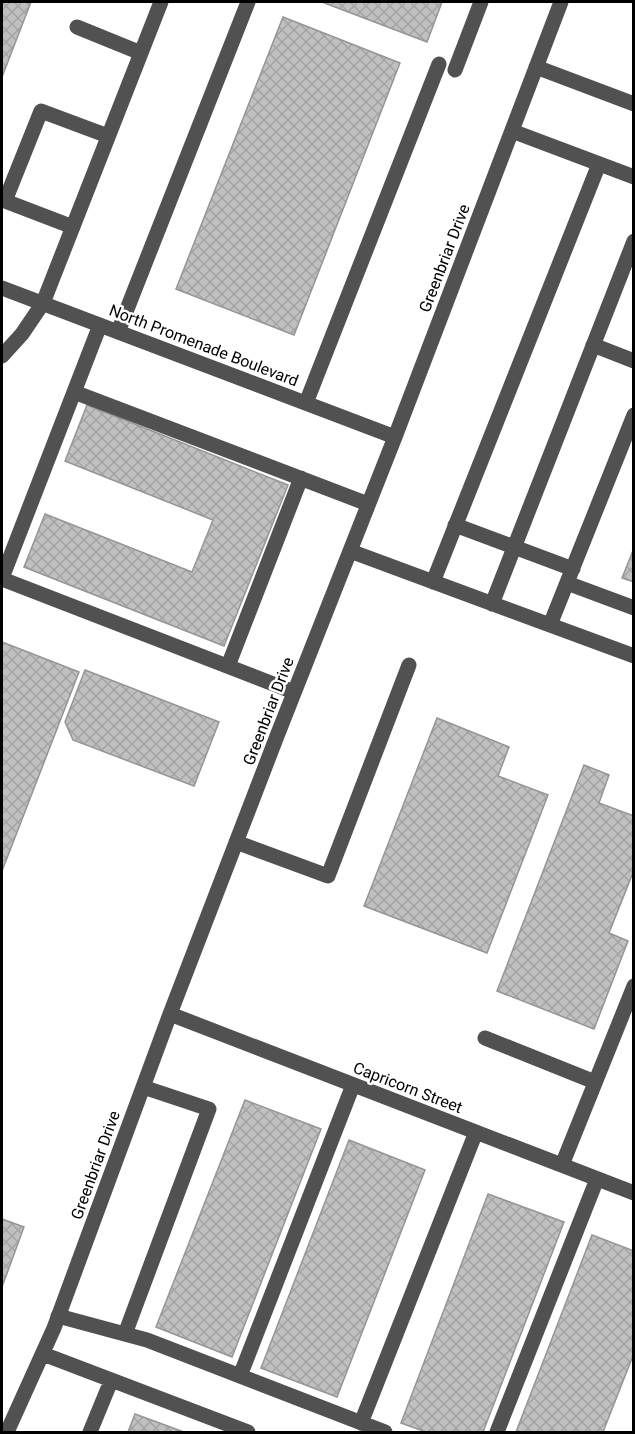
<svg xmlns="http://www.w3.org/2000/svg" width="635" height="1434" font-family="Roboto,sans-serif">
<defs>
<pattern id="building-cross-hatch" width="8" height="8" patternUnits="userSpaceOnUse" patternTransform="scale(1.5)"><rect width="8" height="8" fill="#c0c0c0"/><path d="M0 0l8 8M0 8l8-8" fill="none" stroke="#a3a3a3"/></pattern>
</defs>
<rect width="100%" height="100%" fill="#fff"/>
<path fill="url(#building-cross-hatch)" stroke="#959595" stroke-width="1.5" d="M2,2H31L2,77Z
M322,2H442L427,42Z
M283,17L400,63L294,335L176,289Z
M87,405L288,485L224,646L24,567L45,514L192,572L213,520L65,461Z
M634,548V582L622,578Z
M2,642L79,672L2,871Z
M85,670L219,722L194,786L73,740L65,722Z
M437,718L509,747L498,776L548,795L487,953L364,906Z
M584,765L609,775L599,803L634,816V870L609,933L628,941L594,1029L497,991Z
M245,1100L321,1129L232,1357L156,1327Z
M349,1140L425,1170L337,1397L261,1368Z
M488,1194L564,1222L483,1432H426L401,1423Z
M2,1219L24,1227L2,1287Z
M592,1235L634,1251V1353L603,1432H516Z
M135,1414L184,1432H128Z"/>
<g fill="none" stroke-linecap="round" stroke-linejoin="round">
<path stroke="#515151" stroke-width="15" d="M77,27L141,53
M536,67L634,104
M455,70L481,2
M512,131L634,177
M73,227L5,201L41,111L108,136
M2,288L395,437
M118,332L248,2
M593,345L634,361
M2,356L22,334L43,303L161,2
M74,392L368,504
M306,403L439,64
M455,525L573,569
M350,551L634,656
M2,578L100,325
M2,579L294,692
M433,582L599,164
M567,583L634,608
M492,604L634,241
M550,625L634,415
M228,666L301,478
M236,842L328,876L409,665
M170,1014L634,1193
M485,1038L595,1082
M562,1165L634,986
M58,1316L147,1340L385,1432
M125,1334L209,1109L143,1087
M43,1354L248,1432
M240,1376L353,1085
M361,1423L476,1132
M7,1432L54,1328L170,1014L277,736L395,437L561,2
M90,1432L111,1381
M497,1432L597,1179"/>
</g>
<g text-anchor="middle" stroke-width="5" stroke-linejoin="round" paint-order="stroke">
<g font-size="16" fill="#000" stroke="#fff">
<text transform="translate(444 258) rotate(-69)" y="6">Greenbriar Drive</text>
<text transform="translate(204 345) rotate(21)" y="6">North Promenade Boulevard</text>
<text transform="translate(268 711) rotate(-69)" y="6">Greenbriar Drive</text>
<text transform="translate(408 1087) rotate(21)" y="6">Capricorn Street</text>
<text transform="translate(95 1165) rotate(-70)" y="6">Greenbriar Drive</text>
</g>
</g>
<rect width="635" height="1434" fill="none" stroke="#000000" stroke-width="6"/>
</svg>
